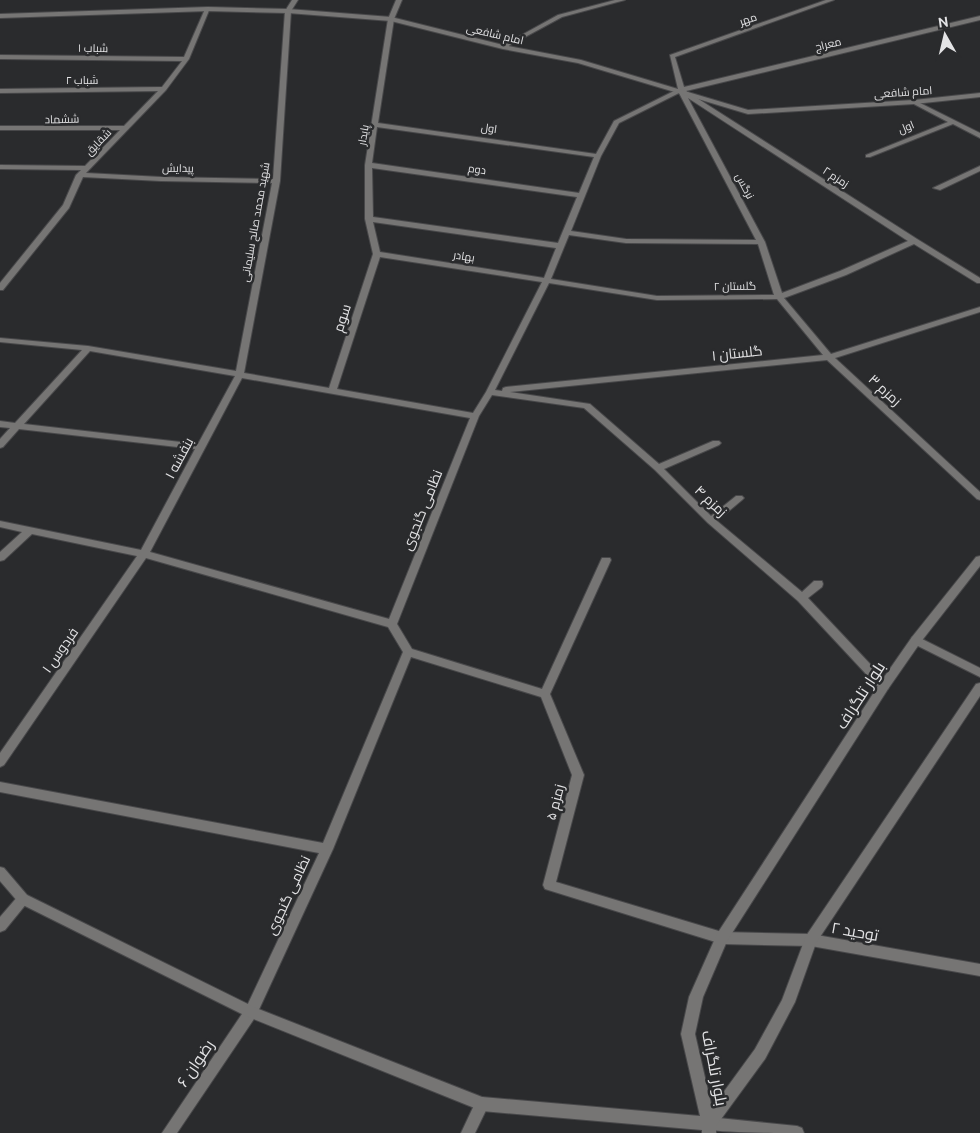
<svg xmlns="http://www.w3.org/2000/svg" width="980" height="1133" font-family="Ubuntu,Cairo,sans-serif">
<rect width="100%" height="100%" fill="#2a2b2d"/>
<g fill="none" stroke-linecap="round" stroke-linejoin="round">
<defs>
<path id="minor" d="M292,0H298L291,11L280,181L244,373L329,388L373,254L365,219V165L388,19L396,0H402L394,19L378,123L596,154L614,121L678,89L670,55L826,0H834L675,57L684,87L980,16V20L686,91L917,239L980,278V283H977L914,244L846,275L784,298L831,354L980,307V312L835,358L980,492V500L977,499L827,360L510,392L590,404L659,464L713,441H719L721,443L719,445L664,469L711,516L736,496H742L744,498L742,500L717,521L802,592L814,581H822L823,584L822,587L808,598L888,683L889,686L888,689H880L798,601L708,523L655,470L584,408L492,395L479,416L397,624L412,649L542,689L601,560L602,558H610L611,560L550,694L584,775L556,882L722,932L811,934L980,964V976L811,946L722,944L545,889L543,885L572,775L541,697L411,657L333,849L256,1016L177,1133H162L246,1008L319,853L0,792V782L323,843L403,652L388,627L146,558L4,765L0,767V753L137,556L32,534L4,560L0,561V552L22,532L0,527V521L141,550L195,449L19,429L3,447L0,448V439L10,428L0,427V421L15,423L82,350L0,342V338L88,346L236,371L272,183L161,181L83,177L69,208L3,290H0V283L63,205L76,175L81,170L0,169V165L85,166L120,130H0V126H124L158,91L0,93V89L162,87L182,61L0,59V55L184,57L205,9L210,8L189,59L166,90L86,173L161,177L273,179L285,11ZM679,93L756,240L626,239L571,231L601,156L619,123ZM688,98L908,241L840,271L782,293L765,242ZM377,127L594,157L579,193L372,163ZM372,168L577,197L558,243L373,217ZM373,222L556,248L544,278L380,252ZM569,235L626,243L758,244L774,295L657,296L551,279ZM380,257L542,282L486,392L473,413L337,389ZM549,283L657,300L777,299L823,355L506,387L503,388L502,391L495,390ZM90,351L235,376L198,444L24,424ZM242,378L470,418L389,619L150,552Z
M615,0H625L562,17L505,48L500,47L558,15Z
M914,100L980,133V138L953,124L870,157H866V155L948,122L912,103V101Z
M980,166V171L940,190L933,188Z
M916,636L980,668V677L912,643L911,640L912,637Z
M23,894L27,895L29,899L27,903L5,930L0,932V917L19,895Z
M482,1097L487,1099L489,1104L475,1133H461L477,1099Z
M709,1117L797,1126L802,1128L804,1133C780,1133 725,1133 704,1129L702,1124L704,1119Z"/>
<path id="tertiary" d="M208,7L288,9L391,17L503,45L581,60L748,110L914,100L980,93V97L914,104L748,114L578,63L503,49L391,21L288,13L208,11L0,18V14Z
M980,556V566L920,643L888,689L727,941L703,997L695,1034L712,1108L755,1049L782,1000L806,936L976,684L980,683V696L816,943L795,1002L765,1059L716,1126V1133H702V1130L482,1111L246,1016L19,903L0,881V867L4,868L27,895L256,1008L482,1097L700,1116L681,1034L689,997L717,934L880,683L912,637L976,557Z"/>
</defs>
<use href="#minor" stroke="#48484a" stroke-width="2"/>
<use href="#tertiary" stroke="#48484a" stroke-width="2"/>
<use href="#minor" fill="#767574" fill-rule="evenodd"/>
<use href="#tertiary" fill="#767574" fill-rule="evenodd"/>
</g>
<g text-anchor="middle" stroke-width="5" stroke-linejoin="round" paint-order="stroke">
<g font-size="11" fill="#e3e3e5" stroke="#2a2b2d">
<text transform="translate(748 19) rotate(-19)" y="4">مهر</text>
<text transform="translate(495 34) rotate(13)" y="4">امام شافعی</text>
<text transform="translate(828 44) rotate(-13)" y="4">معراج</text>
<text transform="translate(93 48) rotate(1)" y="4">شباب ۱</text>
<text x="82" y="84">شباب ۲</text>
<text transform="translate(903 92) rotate(-4)" y="4">امام شافعی</text>
<text transform="translate(62 119) rotate(-1)" y="4">ششماد</text>
<text transform="translate(906 127) rotate(-22)" y="4">اول</text>
<text transform="translate(489 128) rotate(8)" y="4">اول</text>
<text transform="translate(363 135) rotate(-80)" y="4">پایدار</text>
<text transform="translate(98 142) rotate(-46)" y="4">شقایق</text>
<text transform="translate(178 168) rotate(1)" y="4">پیدایش</text>
<text transform="translate(477 169) rotate(8)" y="4">دوم</text>
<text transform="translate(836 177) rotate(33)" y="4">زمزم ۲</text>
<text transform="translate(745 186) rotate(62)" y="4">نرگس</text>
<text transform="translate(255 222) rotate(-80)" y="4">شهید محمد صالح سلیمانی</text>
<text transform="translate(464 256) rotate(9)" y="4">بهادر</text>
<text transform="translate(735 286) rotate(-1)" y="4">گلستان ۲</text>
</g>
<g font-size="14" fill="#e3e3e5" stroke="#2a2b2d">
<text transform="translate(342 318) rotate(-72)" y="5">سوم</text>
<text transform="translate(737 353) rotate(-6)" y="5">گلستان ۱</text>
<text transform="translate(885 390) rotate(43)" y="5">زمزم ۳</text>
<text transform="translate(179 458) rotate(-62)" y="5">بنفشه ۱</text>
<text transform="translate(711 501) rotate(44)" y="5">زمزم ۴</text>
<text transform="translate(422 510) rotate(-68)" y="5">نظامی گنجوی</text>
<text transform="translate(60 650) rotate(-55)" y="5">فردوس ۱</text>
<text transform="translate(555 802) rotate(-75)" y="5">زمزم ۵</text>
<text transform="translate(288 895) rotate(-65)" y="5">نظامی گنجوی</text>
</g>
<g font-size="16" fill="#e3e3e5" stroke="#2a2b2d">
<text transform="translate(860 695) rotate(-57)" y="6">بلوار تلگراف</text>
<text transform="translate(855 931) rotate(10)" y="6">توحید ۲</text>
<text transform="translate(195 1063) rotate(-56)" y="6">رضوان ۶</text>
<text transform="translate(715 1068) rotate(79)" y="6">بلوار تلگراف</text>
</g>
</g>
<g transform="translate(945 35) rotate(352)" stroke="#2a2b2d" stroke-width="4" paint-order="stroke">
<path d="M0-4L9 19L0 12L-9 19Z" fill="#e3e3e5"/>
<text y="-8" font-size="14" font-weight="bold" text-anchor="middle" fill="#e3e3e5">N</text>
</g>
</svg>
